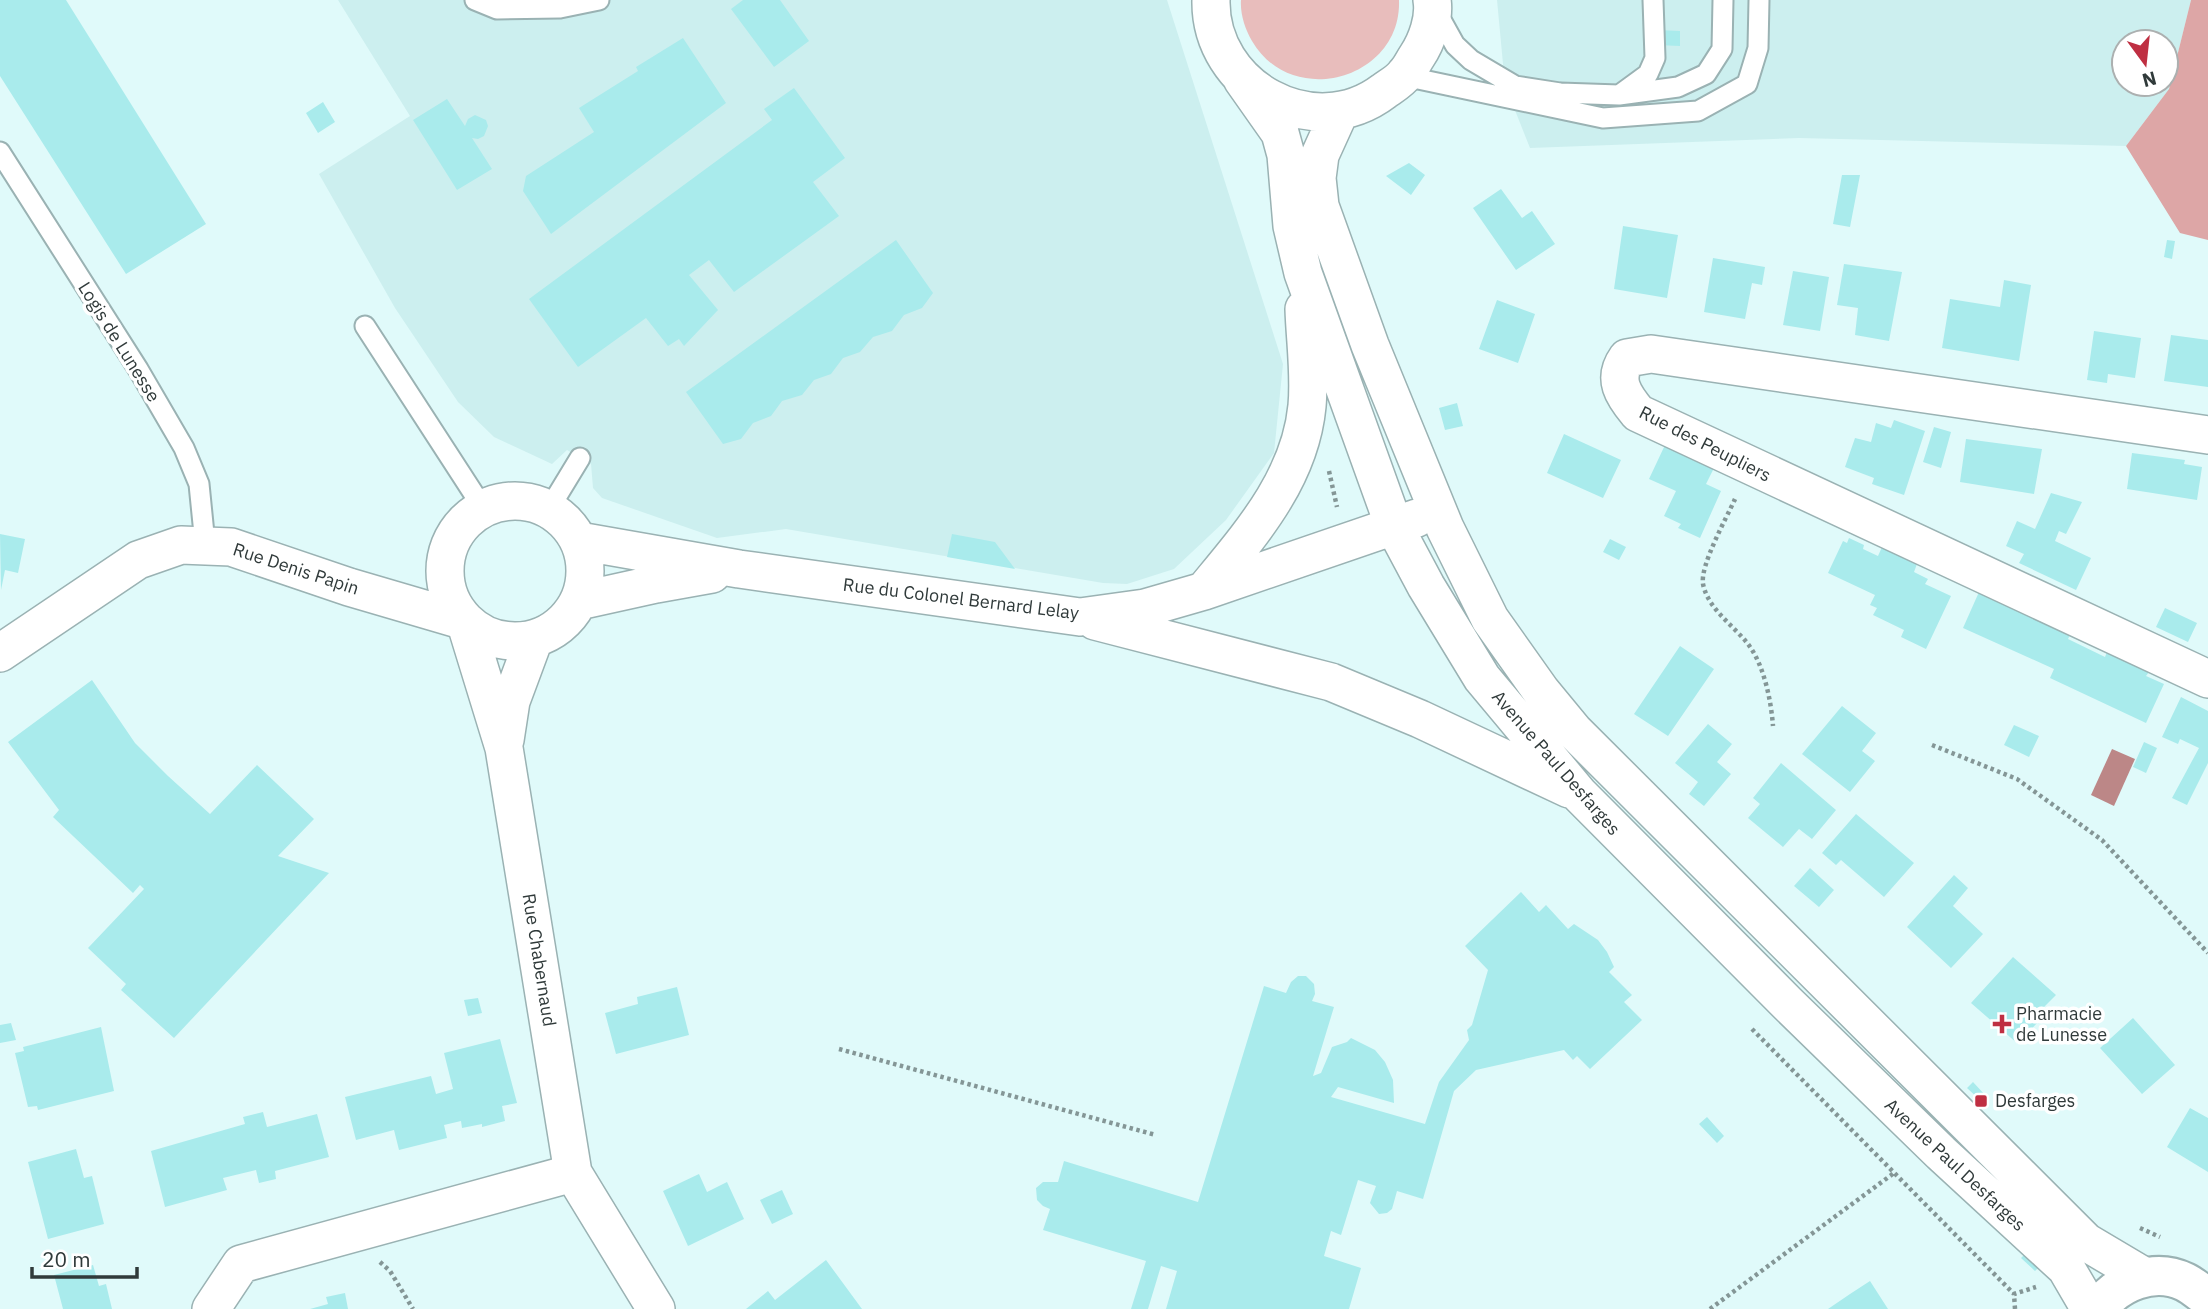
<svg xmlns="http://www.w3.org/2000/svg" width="2208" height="1309" font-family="'IBM Plex Sans',sans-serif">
<rect width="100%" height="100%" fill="#e0fafa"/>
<path fill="#ccefef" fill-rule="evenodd" d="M338,0H1167L1283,364L1274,453L1226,520L1174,569L1127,584L1103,583L786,529L717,538L602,498L593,488L591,464L567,450L552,464L494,437L458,402L395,308L319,174L410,116Z
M1497,0H2191L2169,89L2126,146L1799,138L1530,148L1505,85ZM2124,42H2166V84H2124Z"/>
<path fill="#e8bdbc" d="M1241,0H1399C1402,79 1292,110 1252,41C1245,29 1240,14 1241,0Z"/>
<path fill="#dda6a6" d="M2191,0H2208V240L2180,233L2126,146L2169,89Z"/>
<path fill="#bc8787" d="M2112,749L2135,759L2114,806L2091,795Z"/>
<path fill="#a9ebec" d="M0,0H66L206,224L126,274L0,76Z
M743,0H780L809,41L774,67L731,9Z
M1658,30L1680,31V46L1657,45Z
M683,38L726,103L551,234L523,191L526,176L594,132L579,108L638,71L636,67Z
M794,88L845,158L813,182L839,216L734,292L709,260L689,275L718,310L684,346L679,339L668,346L646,318L578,367L529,299L772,120L764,109Z
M447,99L465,126L468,119L475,115L486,120L488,126L484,136L478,139L472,138L492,169L457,190L413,120Z
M323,102L335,122L318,133L306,113Z
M1409,163L1425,175L1411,195L1386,176Z
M1842,175H1860L1850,227L1833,224Z
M1501,189L1522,218L1532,211L1555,244L1516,270L1473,208Z
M1623,226L1678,235L1667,298L1614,289Z
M896,240L933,293L922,308L904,315L892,331L873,337L860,352L843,358L831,374L814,380L802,395L782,401L771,416L753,423L741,439L723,444L686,392Z
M2167,240L2175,241L2172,259L2164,257Z
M1713,258L1765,267L1762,285L1752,283L1745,319L1704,312Z
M1844,264L1902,272L1889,341L1855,335L1858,308L1837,305Z
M1793,271L1829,277L1820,331L1783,325Z
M2004,280L2031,285L2019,361L1942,348L1950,299L2000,307Z
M1497,300L1535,314L1518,363L1479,349Z
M2094,331L2141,338L2135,378L2108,374L2107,383L2087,380Z
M2171,335L2208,340V387L2164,381Z
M1457,403L1463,426L1445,430L1439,408Z
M1894,420L1925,431L1904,495L1872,484L1874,478L1845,467L1855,438L1871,442L1876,423L1891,428Z
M1934,427L1951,432L1941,468L1923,462Z
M1564,434L1621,460L1603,498L1547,473Z
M1966,439L2042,449L2034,494L1960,482Z
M1665,445L1714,468L1706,484L1721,491L1700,538L1678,528L1681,524L1664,516L1676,491L1649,479Z
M2132,453L2185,460L2184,464L2202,467L2197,500L2127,489Z
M2051,493L2082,502L2066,534L2059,531L2055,541L2091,558L2076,590L2019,563L2024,554L2006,546L2017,521L2035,529Z
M0,534L25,539L18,573L5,570L1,590Z
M952,534L995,542L1015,569L947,557Z
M1849,538L1864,545L1863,549L1878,556L1882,547L1917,564L1914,572L1928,579L1925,584L1951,596L1926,649L1901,637L1904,630L1873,615L1877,608L1870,605L1875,595L1828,573L1843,541L1847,543Z
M1610,539L1626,547L1619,560L1603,552Z
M1979,592L2070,635L2068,639L2105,657L2107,652L2149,672L2146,676L2164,684L2146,723L2050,678L2054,669L1963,628Z
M2165,608L2197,623L2188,642L2156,627Z
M1680,646L1714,669L1668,736L1634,714Z
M92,680L135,743L168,776L210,814L257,765L314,819L278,856L329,873L174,1038L121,990L126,984L88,948L144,889L140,885L133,893L53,817L59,810L8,742Z
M2181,697L2208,711V763L2187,805L2172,798L2199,748L2180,739L2178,744L2162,737Z
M1842,706L1876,733L1862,751L1875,761L1850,792L1802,754Z
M1708,724L1732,744L1717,762L1731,774L1704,806L1689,794L1698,782L1675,763Z
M2014,725L2039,736L2029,757L2004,745Z
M2144,742L2157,748L2146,773L2133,767Z
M1781,763L1836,810L1812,839L1799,829L1783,847L1748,818L1760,804L1753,798Z
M1856,814L1914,863L1884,897L1841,860L1836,865L1822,853Z
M1810,868L1834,890L1819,907L1794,886Z
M1954,875L1968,888L1953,906L1983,934L1951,968L1907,927Z
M1521,892L1539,912L1546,905L1568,929L1574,924L1598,940L1607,952L1614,967L1609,972L1632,995L1624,1002L1642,1020L1590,1069L1577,1056L1573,1060L1564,1050L1476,1070L1454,1091L1423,1199L1397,1191L1392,1209L1387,1213L1379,1214L1370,1203L1376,1186L1358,1180L1341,1235L1331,1231L1324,1256L1361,1268L1349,1309H1166L1177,1271L1161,1266L1148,1309H1131L1146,1261L1043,1230L1050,1209L1043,1206L1037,1200L1036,1188L1043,1182H1058L1064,1161L1198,1202L1264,986L1286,993L1291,982L1298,976H1306L1314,984L1315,994L1312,1001L1334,1007L1313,1076L1321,1073L1332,1047L1347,1042L1351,1038L1375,1050L1385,1062L1393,1080L1394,1103L1338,1087L1331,1097L1425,1124L1439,1082L1469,1040L1467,1030L1472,1025L1488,970L1465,946Z
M2013,957L2056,995L2043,1008L2047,1012L2018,1044L1971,1003Z
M677,987L689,1035L616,1054L605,1013L638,1004L637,997Z
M478,998L482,1013L468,1016L464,1000Z
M2133,1018L2175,1065L2142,1094L2100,1048Z
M11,1023L16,1040L0,1043V1025Z
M101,1027L114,1091L38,1110L37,1106L28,1107L15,1053L24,1051L23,1047Z
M500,1039L517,1103L502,1106L505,1121L482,1127V1124L462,1128L461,1121L444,1125L447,1138L399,1150L394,1130L356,1140L345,1097L431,1076L436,1094L453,1089L444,1053Z
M1973,1082L1986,1096L1981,1101L1967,1088Z
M2190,1108L2208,1118V1172L2167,1147Z
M263,1112L267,1127L317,1114L329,1157L275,1171L276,1179L259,1183L256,1170L223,1178L227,1190L165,1207L151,1151L245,1124L243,1117Z
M1707,1117L1724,1136L1717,1143L1699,1124Z
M76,1149L84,1178L92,1176L104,1224L48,1239L28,1162Z
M699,1174L707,1192L727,1182L744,1219L688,1246L663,1191Z
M782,1190L793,1214L772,1224L760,1200Z
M2026,1253L2041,1265L2035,1271L2021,1258Z
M826,1260L862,1309H746L768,1291L775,1300Z
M93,1265L99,1286L106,1284L112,1309H63L54,1275Z
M1870,1281L1888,1309H1828L1850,1294Z
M345,1293L348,1309H310L328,1304L326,1297Z"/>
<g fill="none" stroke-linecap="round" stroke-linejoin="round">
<defs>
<path id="lane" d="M475,0L497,9L560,8L599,0
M1435,9L1455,45L1471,60L1515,86L1560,93L1619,95L1678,87L1706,74L1722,49L1723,0
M1404,76L1603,118L1698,111L1747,84L1758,48L1759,0
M1622,93L1648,74L1655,58L1653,0
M0,152L138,369L184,448L199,484L205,544
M365,326L483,508
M549,509L580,458"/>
<path id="street" d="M1211,0C1209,87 1313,145 1384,91C1391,86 1400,81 1405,74C1410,69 1413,62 1417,56C1427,41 1435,18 1432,0
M1242,79L1280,133L1286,155L1292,226L1303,273L1394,526L1426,586L1482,678L1579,794L1787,1003L1941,1153L2066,1268L2090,1309
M1340,111L1320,155L1317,178L1320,206L1370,345L1445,528L1490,619L1541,691L1574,731L2086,1242L2145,1277
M2208,435L1651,354L1627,358C1612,379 1623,395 1638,413L2208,679
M445 571a70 70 0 1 1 140 0a70 70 0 1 1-140 0Z
M579,541L739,569L1080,617L1145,608L1204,591L1417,518
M1204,591C1249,536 1300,480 1307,406C1310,374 1305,340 1304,309
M579,601L656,584L712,574
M1095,621L1331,682L1420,719L1569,789
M0,653L138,560L181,545L231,547L349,587L465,621L504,748L573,1173L656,1309
M505,740L511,701L534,639
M211,1309L241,1264L573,1173"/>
<path id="secondary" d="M2098,1309C2117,1282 2154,1267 2185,1282C2193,1286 2201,1293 2208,1298"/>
</defs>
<use href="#lane" stroke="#9ab2b3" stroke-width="23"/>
<use href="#street" stroke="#9ab2b3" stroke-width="40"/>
<use href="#secondary" stroke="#9ab2b3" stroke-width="42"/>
<path stroke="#849696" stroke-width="4.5" stroke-dasharray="3.5 3.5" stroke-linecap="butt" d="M1329,471L1337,507
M1735,499C1727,517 1700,565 1703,584C1708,609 1733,625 1748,644C1764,665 1771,700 1773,726
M1932,745L2017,779L2102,840L2208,953
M1752,1029L2014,1294
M839,1049L1156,1135
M2140,1228L2160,1237
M380,1262L390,1271L413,1309
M1710,1309L1894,1173
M2015,1309L2014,1294L2036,1287"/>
<use href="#lane" stroke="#fff" stroke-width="19"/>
<use href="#street" stroke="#fff" stroke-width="37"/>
<use href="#secondary" stroke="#fff" stroke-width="38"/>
</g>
<g fill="#bf2f42" stroke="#fff" stroke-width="2.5">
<path d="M1998.5 1013.5h7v7h7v7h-7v7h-7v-7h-7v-7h7z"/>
<rect x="1974" y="1094" width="14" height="14" rx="3.5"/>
</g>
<g text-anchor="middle" stroke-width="7" stroke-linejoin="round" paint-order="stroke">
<g font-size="18" fill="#303a3a" stroke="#fff">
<text transform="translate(119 342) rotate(58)" y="6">Logis de Lunesse</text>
<text transform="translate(1705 444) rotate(27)" y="6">Rue des Peupliers</text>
<text transform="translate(296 569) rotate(18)" y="6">Rue Denis Papin</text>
<text transform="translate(961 599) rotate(7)" y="6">Rue du Colonel Bernard Lelay</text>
<text transform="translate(1556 763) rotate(49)" y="6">Avenue Paul Desfarges</text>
<text transform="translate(539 960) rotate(81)" y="6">Rue Chabernaud</text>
<text transform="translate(1955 1165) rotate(43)" y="6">Avenue Paul Desfarges</text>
</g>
<g font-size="18" fill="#303a3a" stroke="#fff" text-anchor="start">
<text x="2016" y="1020">Pharmacie<tspan x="2016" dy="21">de Lunesse</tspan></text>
<text x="1995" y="1107">Desfarges</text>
</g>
</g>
<g transform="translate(2145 63) rotate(165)"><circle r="33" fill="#ffffff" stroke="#acb0b0" stroke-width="2"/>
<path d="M0-5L12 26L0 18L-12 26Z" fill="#bf2f42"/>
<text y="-10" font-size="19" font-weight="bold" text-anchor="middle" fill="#303a3a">N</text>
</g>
<path d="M32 1267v10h105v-10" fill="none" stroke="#303a3a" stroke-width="3.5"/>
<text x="42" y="1267" font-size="21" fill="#303a3a" stroke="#ffffff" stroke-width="5" paint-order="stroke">20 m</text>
</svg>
